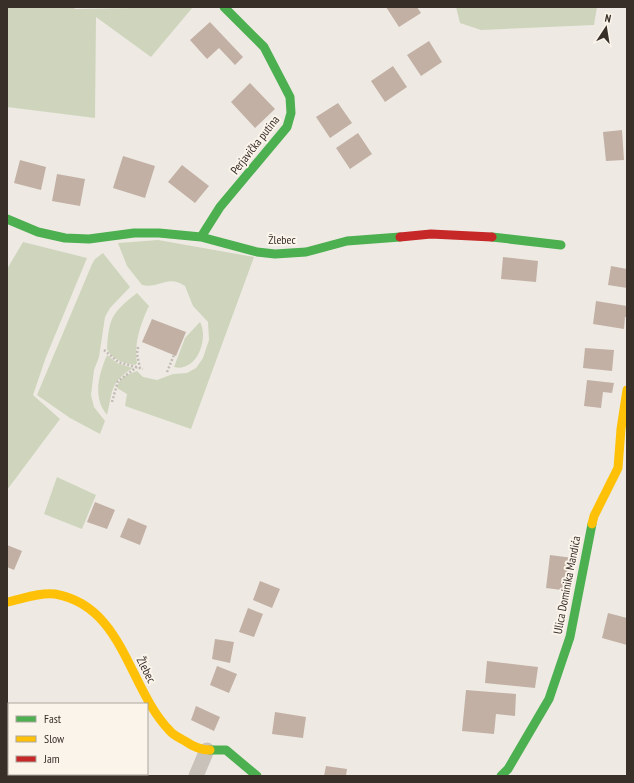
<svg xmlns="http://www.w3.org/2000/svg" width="634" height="783" font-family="'PT Sans Narrow',sans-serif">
<rect width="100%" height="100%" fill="#eeeae3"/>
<path fill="#ced5bc" d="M7,7H73L75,9L193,7L151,57L96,17L95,118L7,107Z
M456,7H597L594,25L481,30L460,23Z
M158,240L254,257L191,429L125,406L127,394L117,388C119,377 128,374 137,371L143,377L157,380L173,374L187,373L196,368L203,358L209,340L208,322L193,306L185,286C167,274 160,289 142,285L127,266L118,243Z
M23,242L87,258L46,357L33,395L60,419L7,490V269Z
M103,253L130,287L110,308L105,317L99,357L94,370L91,395L94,407L105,421L100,434L70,418L37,395L92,264L95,259Z
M137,293L149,306C140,325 134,343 137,363L135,365C124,363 112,360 107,349C109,317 112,313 137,293Z
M200,322C209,338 197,373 174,367L185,338Z
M107,355L117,363L133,368C110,382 113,390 107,415C92,397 99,374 107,355Z
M57,477L96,495L82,529L44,514Z"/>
<path fill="#c2b0a4" d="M386,7H417L421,13L399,27Z
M210,22L243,57L235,65L219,48L207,59L190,40Z
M429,41L442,62L421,76L407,55Z
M393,66L407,87L385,102L371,81Z
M250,83L275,109L255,128L231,102Z
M338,103L352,123L330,138L316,117Z
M622,130L624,160L606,161L603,132Z
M358,133L372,154L350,169L336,148Z
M123,156L155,166L145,198L113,188Z
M20,160L46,167L41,190L14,183Z
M182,165L209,186L195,203L168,182Z
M57,174L85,179L80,206L52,201Z
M503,257L538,261L536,282L501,279Z
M611,266L627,269V288L608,285Z
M596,301L627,306V317H625L624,329L593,324Z
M152,319L186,332L176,356L142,342Z
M585,348L614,350L612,371L583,368Z
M587,380L614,383L612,393L603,392L601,408L584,406Z
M95,502L115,510L107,529L87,522Z
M128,518L147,526L140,545L120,537Z
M7,545L22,551L14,570L7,567Z
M550,555L573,558L569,591L546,588Z
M260,581L280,589L272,608L253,600Z
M248,608L263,614L254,637L239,632Z
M608,613L627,618V645L602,638Z
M215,639L234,642L230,663L212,659Z
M487,661L538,667L535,688L485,683Z
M217,666L237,674L229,693L210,685Z
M466,690L516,694L515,716L496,714L494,734L462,731Z
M196,706L220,717L214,731L191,720Z
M275,712L306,717L303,738L272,734Z
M326,766L347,769L346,776H324Z"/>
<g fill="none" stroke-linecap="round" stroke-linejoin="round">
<path stroke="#c1bbb4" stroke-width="2.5" stroke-dasharray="2 2" stroke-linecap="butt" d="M138,347L137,354L140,368
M104,350L118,362L143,369
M167,372L174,355
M112,402L118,381L137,367"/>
<path stroke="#c8c2bb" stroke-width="15" d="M196,776L207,750"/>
<path stroke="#4caf50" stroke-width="9" d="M7,219L38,232L65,238L89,239L134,233H159L201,237L257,252L275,254L306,252L347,241L400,237
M201,237L220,207L287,127L291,113L290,97L264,47L224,7
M492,237L561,245
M210,750H226L257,776
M501,776L508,769L549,699L570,637L592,524"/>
<path stroke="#ffc107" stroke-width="9" d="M592,524L594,516L618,468L621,429L627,390
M7,602C22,599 40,592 55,594C124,606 128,688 170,731C173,735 180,738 185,741C192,746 202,750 210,750"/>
<path stroke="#c62828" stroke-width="9" d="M400,237L431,234L492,237"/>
</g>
<g text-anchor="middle" stroke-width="4" stroke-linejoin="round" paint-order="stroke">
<g font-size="12" fill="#392f29" stroke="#faf4eb">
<text transform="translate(255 145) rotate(-52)" y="4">Perjavička putina</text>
<text x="282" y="244">Žlebec</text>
<text transform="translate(567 585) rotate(-79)" y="4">Ulica Dominika Mandića</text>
<text transform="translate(146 670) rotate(63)" y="4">Žlebec</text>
</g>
</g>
<rect width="634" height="783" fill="none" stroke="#392f29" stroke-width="16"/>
<rect x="8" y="703" width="140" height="72" fill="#faf4eb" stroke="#ada59d"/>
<rect x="16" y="716" width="20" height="6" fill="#4caf50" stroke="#ada59d"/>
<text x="44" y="723" font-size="12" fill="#392f29">Fast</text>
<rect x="16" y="736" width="20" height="6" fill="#ffc107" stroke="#ada59d"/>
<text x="44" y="743" font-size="12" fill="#392f29">Slow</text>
<rect x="16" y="756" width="20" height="6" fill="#c62828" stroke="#ada59d"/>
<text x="44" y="763" font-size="12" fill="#392f29">Jam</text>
<g transform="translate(606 28) rotate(12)" stroke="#faf4eb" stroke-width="3" paint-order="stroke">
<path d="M0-3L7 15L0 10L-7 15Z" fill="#392f29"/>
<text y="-6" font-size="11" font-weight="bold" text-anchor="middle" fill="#392f29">N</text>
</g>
</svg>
